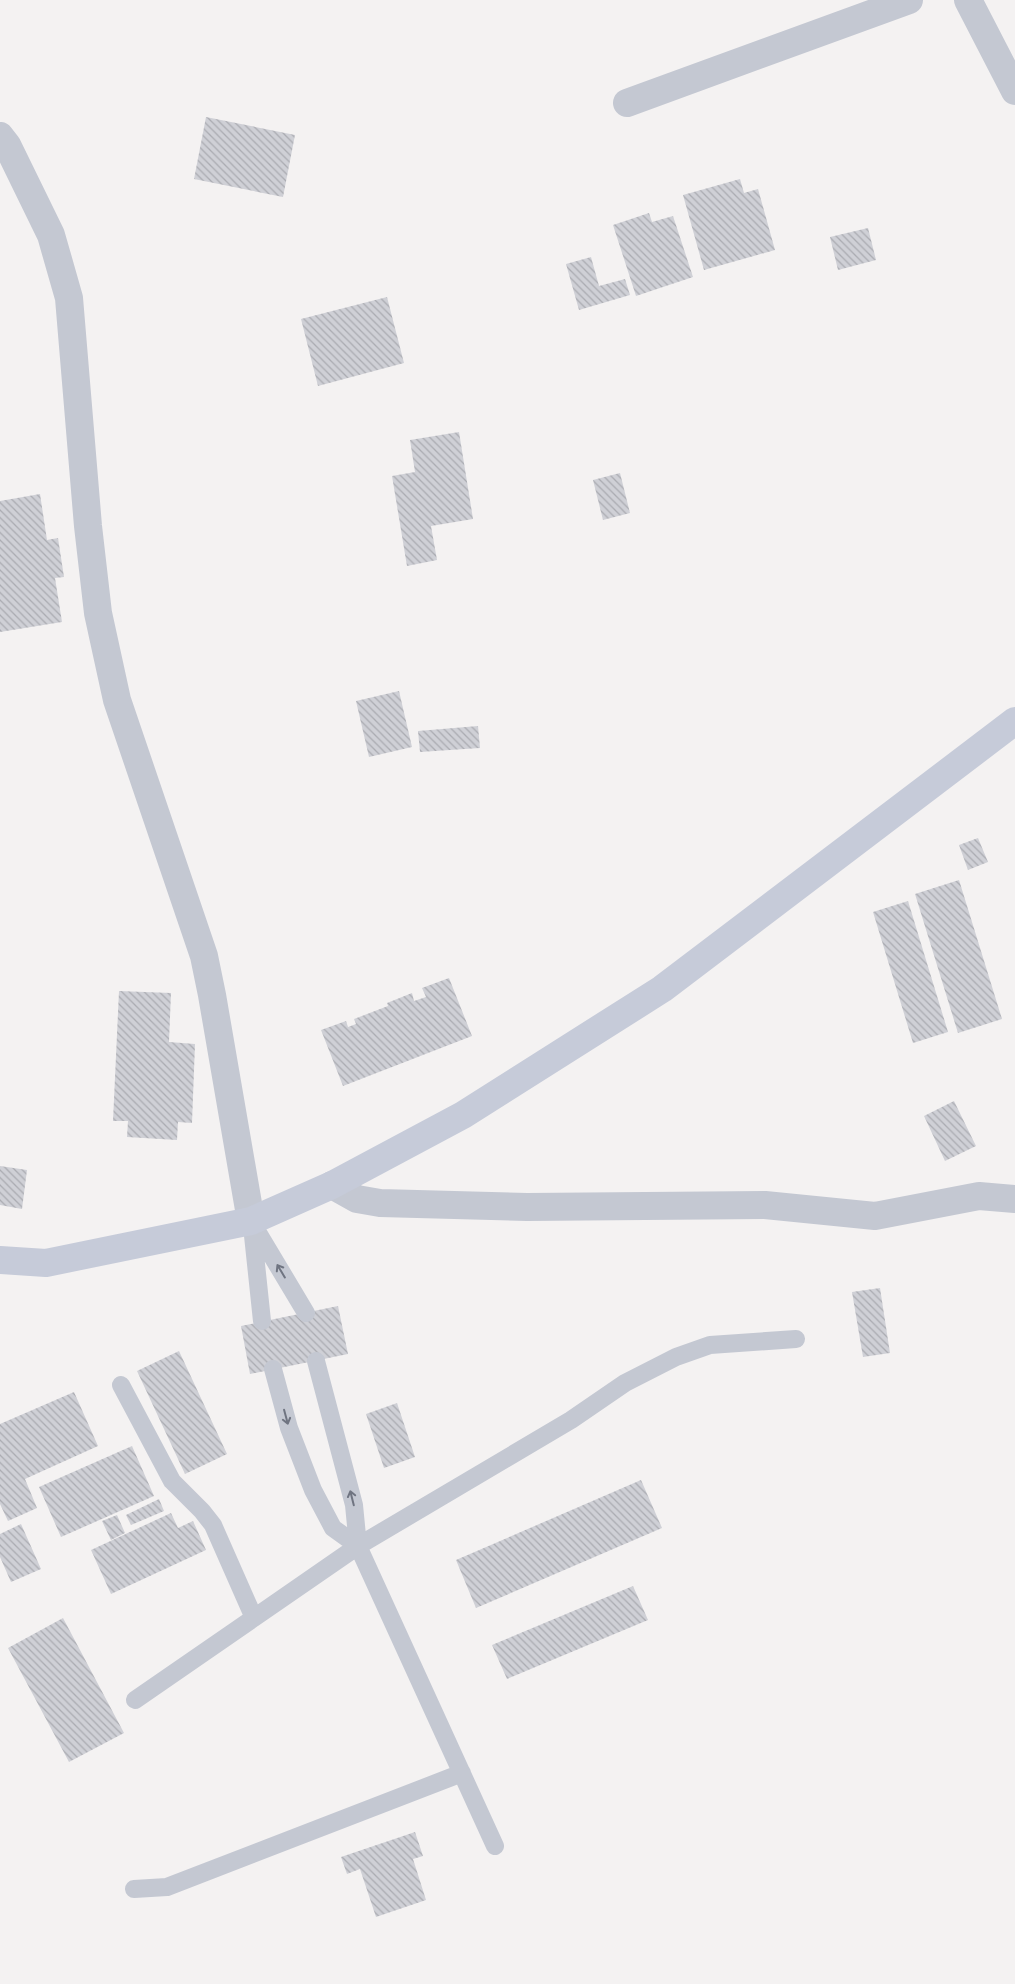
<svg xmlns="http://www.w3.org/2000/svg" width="1015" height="1984" font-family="Arial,sans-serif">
<defs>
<pattern id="building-back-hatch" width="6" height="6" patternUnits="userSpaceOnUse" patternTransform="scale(1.25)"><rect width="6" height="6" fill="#cfd0d6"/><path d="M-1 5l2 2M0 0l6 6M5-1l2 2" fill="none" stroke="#aaabb1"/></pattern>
</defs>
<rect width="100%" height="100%" fill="#f4f2f2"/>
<path fill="url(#building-back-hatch)" d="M206,117L295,135L283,197L194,179Z
M740,179L744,193L758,189L775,250L704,270L683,195Z
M649,213L652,222L673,216L693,277L636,296L613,225Z
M868,228L876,260L838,270L830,237Z
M591,257L599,286L625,279L630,295L579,310L566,264Z
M387,297L404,363L318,386L301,319Z
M459,432L473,519L431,526L437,560L407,566L392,476L415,472L410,440Z
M620,473L630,513L603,520L593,480Z
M40,494L47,540L58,538L64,577L55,578L62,622L0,632V501Z
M399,691L412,747L369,757L356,701Z
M478,726L480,748L420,752L418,731Z
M978,838L988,862L968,870L959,845Z
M959,880L1002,1019L958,1033L915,894Z
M908,901L948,1032L913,1043L873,912Z
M449,978L472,1036L343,1086L321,1030L346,1021L348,1027L356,1024L354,1019L388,1006L387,1003L412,993L414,1001L426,997L422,988Z
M119,991L171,993L169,1042L195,1044L192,1123L178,1122L177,1140L127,1137L128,1121H113Z
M954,1101L976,1146L945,1161L924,1116Z
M0,1166L27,1170L22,1209L0,1205Z
M880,1288L890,1353L863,1357L852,1292Z
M338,1306L348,1354L250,1374L241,1326Z
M179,1351L227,1454L185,1474L137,1371Z
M74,1392L98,1446L25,1479L37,1508L8,1521L0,1504V1424Z
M397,1403L415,1457L384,1468L366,1414Z
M132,1446L154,1496L61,1537L39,1487Z
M641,1480L662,1528L476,1608L456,1560Z
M159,1499L164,1511L131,1525L126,1515Z
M171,1513L178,1528L193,1521L206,1550L111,1594L91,1550Z
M117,1515L125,1533L111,1540L102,1521Z
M21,1524L41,1569L11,1582L0,1557V1534Z
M633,1586L648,1620L507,1679L492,1645Z
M63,1618L124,1733L69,1762L8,1648Z
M415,1832L423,1856L413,1859L426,1900L376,1917L360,1869L347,1874L341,1857Z"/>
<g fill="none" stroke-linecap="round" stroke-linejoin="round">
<path stroke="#c4c8d2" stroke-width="18" d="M251,1221L306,1313
M252,1226L262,1321
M316,1361L354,1505L358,1546L495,1846
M273,1369L289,1428L313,1490L333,1528L358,1546
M121,1385L172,1481L202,1511L213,1525L254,1618
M135,1700L358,1546L571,1420L625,1383L676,1357L710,1345L796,1339
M134,1889L167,1887L462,1773"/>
<path stroke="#c4c8d2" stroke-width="28" d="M968,0L1015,91
M627,103L909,0
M0,136L7,145L51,235L69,298L88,526L98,613L117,700L204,956L212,995L251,1221
M332,1185L357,1199L380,1203L527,1207L765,1205L875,1216L979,1196L1015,1199"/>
<path stroke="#c6cbd9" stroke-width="28" d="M0,1260L46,1263L251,1221L332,1185L463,1115L662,989L1015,721"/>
</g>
<defs><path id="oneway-shaft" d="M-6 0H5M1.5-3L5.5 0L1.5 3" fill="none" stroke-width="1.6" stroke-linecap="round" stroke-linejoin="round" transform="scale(1.25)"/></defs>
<g stroke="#6f7481">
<use href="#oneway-shaft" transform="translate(281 1271) rotate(-121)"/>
<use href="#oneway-shaft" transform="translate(286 1417) rotate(75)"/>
<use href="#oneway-shaft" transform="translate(352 1498) rotate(-104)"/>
</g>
</svg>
